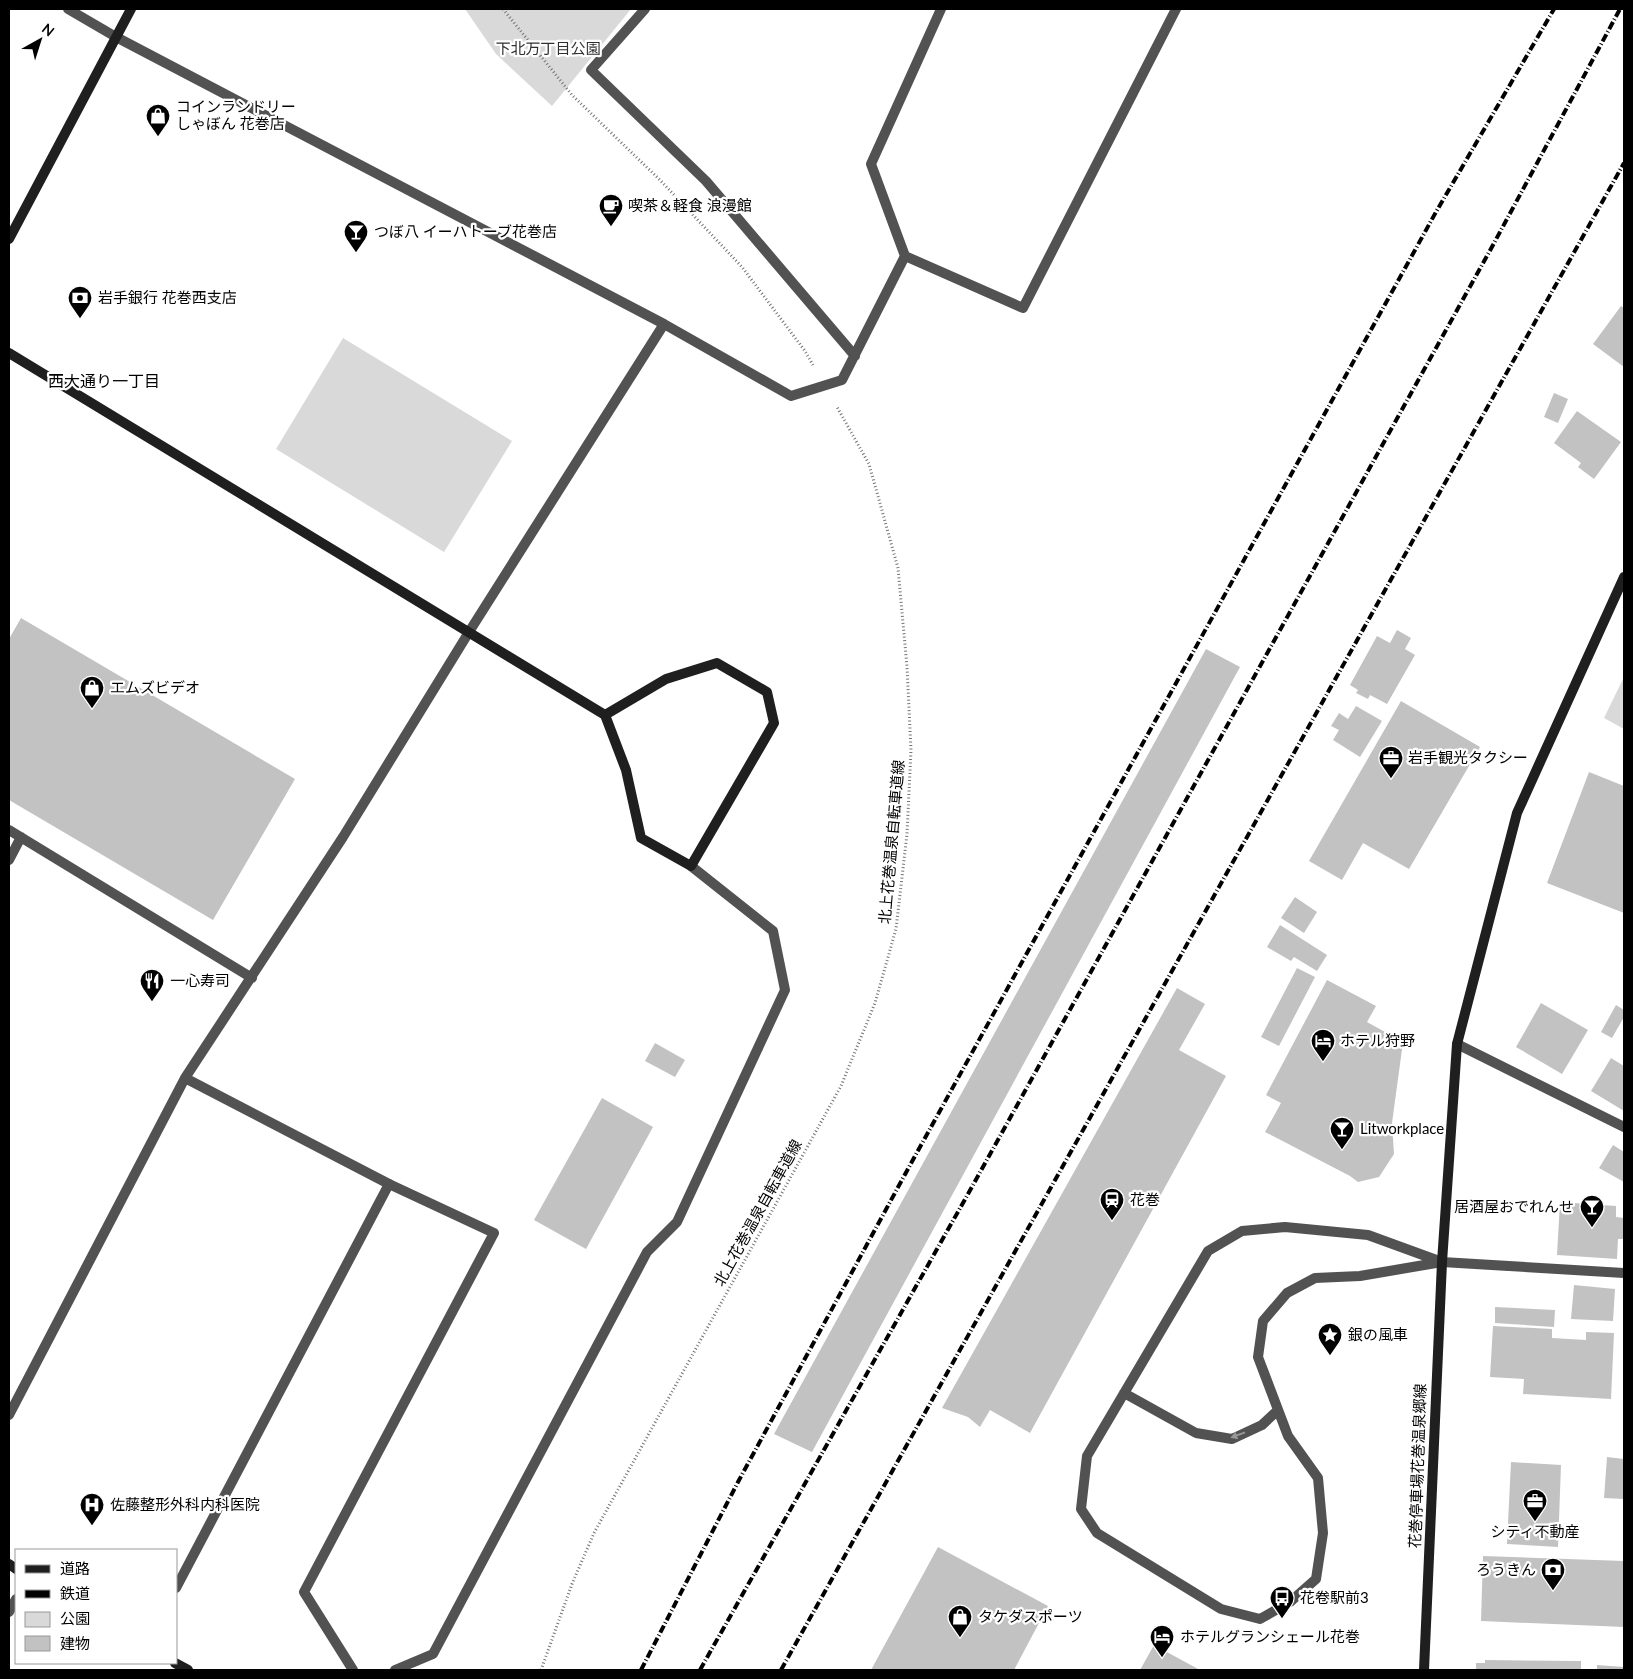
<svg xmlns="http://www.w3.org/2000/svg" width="1633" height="1679" font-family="Lato,'Noto Sans JP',sans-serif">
<rect width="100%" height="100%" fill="#fff"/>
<path fill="#d9d9d9" d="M465,9H631L552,106L496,54Z
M343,338L512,441L444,552L276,449Z
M1624,677V729L1604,718Z"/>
<path fill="#c2c2c2" d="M1621,306L1624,308V367L1593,344Z
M1554,393L1568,399L1558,423L1544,417Z
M1577,411L1621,442L1594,479L1578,467L1581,463L1554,443Z
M21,618L295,779L213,920L9,800V639Z
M1397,630L1411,638L1405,649L1415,655L1387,704L1370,695L1368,699L1356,693L1358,690L1350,685L1377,636L1390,643Z
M1206,649L1240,667L812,1452L774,1434Z
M1401,701L1480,747L1409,869L1363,843L1342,880L1309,861Z
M1356,706L1382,721L1360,757L1333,740L1339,730L1331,726L1339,713L1348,719Z
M1589,772L1624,786V913L1547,883Z
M1295,897L1317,912L1304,933L1281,918Z
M1280,925L1327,955L1317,971L1294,957L1291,961L1267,947Z
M1297,968L1315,977L1279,1046L1261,1037Z
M1327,980L1376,1006L1367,1022L1403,1042L1392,1123L1394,1154L1379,1177L1358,1182L1350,1176L1265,1132L1281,1103L1266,1095Z
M1177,988L1205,1004L1179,1050L1226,1076L1030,1433L990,1410L980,1427L968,1417L942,1408Z
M1541,1003L1588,1030L1562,1074L1516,1047Z
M1616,1005L1624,1010V1017L1612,1038L1601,1032Z
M655,1043L685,1060L675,1077L645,1061Z
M1611,1058L1624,1066V1111L1591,1091Z
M602,1098L653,1127L586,1249L534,1220Z
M1613,1145L1624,1152V1182L1599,1168Z
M1560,1202L1616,1206V1217L1624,1218V1239H1618L1617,1259L1557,1255Z
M1574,1285L1615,1289L1613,1321L1571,1319Z
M1495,1307L1555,1310L1554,1327L1495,1323Z
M1493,1326L1552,1329V1338L1586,1340V1332L1614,1333L1611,1399L1523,1394L1524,1379L1490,1377Z
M1607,1457L1624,1459V1499L1604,1498Z
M1511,1462L1561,1465L1558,1547L1507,1544Z
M938,1547L1048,1606L1014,1670H871Z
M1483,1556L1624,1561V1627L1481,1621Z
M1154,1645L1200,1670H1140Z
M1485,1660L1581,1661V1670H1476V1663H1485Z
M1597,1665L1624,1667V1670H1597Z"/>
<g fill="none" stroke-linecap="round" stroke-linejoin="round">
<path stroke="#747474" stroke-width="3" stroke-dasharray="1 2.5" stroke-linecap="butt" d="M503,9L572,95L660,180L742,267L805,351L813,365
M541,1670L572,1584L594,1533L841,1086L875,1003L896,929L907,834L911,750L907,667L898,568L869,464L837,407"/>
<path stroke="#525252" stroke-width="10" d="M1285,1227L1368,1235L1442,1262L1360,1276L1315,1278L1287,1293L1263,1321L1258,1357L1288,1436L1318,1478L1323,1533L1316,1579L1290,1602L1260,1619L1221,1609L1097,1533L1081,1509L1087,1456L1208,1251L1242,1231Z
M1124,1393L1196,1433L1232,1439L1262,1425L1278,1410
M353,1670L304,1592L494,1233L389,1184"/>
<path stroke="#525252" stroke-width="10" d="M68,9L116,37L664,324L791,396L842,380L905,256L871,164L941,9
M645,9L591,70L706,181L855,356
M905,256L1023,308L1176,9
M9,830L252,978
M9,860L21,837
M1457,1044L1624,1127
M1442,1262L1624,1273
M9,1415L185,1078L343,837L469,632L664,324
M176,1588L389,1184L185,1078
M9,1612L16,1599
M395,1670L433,1654L647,1252L677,1222L785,990L773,931L691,866"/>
<path stroke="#1f1f1f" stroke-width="10" d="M9,239L131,9
M9,353L605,715L626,770L641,838L691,866L774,723L767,692L717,663L666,679L605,715
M9,1564L16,1569
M175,1663L188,1670
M1424,1670L1442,1262L1457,1044L1517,813L1624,577"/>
<path stroke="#000" stroke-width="4" stroke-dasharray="8 2.5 1 2.5" stroke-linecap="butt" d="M641,1670L738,1482L915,1156L1436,212L1554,9
M700,1670L968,1194L1493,245L1620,9
M781,1670L1624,163"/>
</g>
<defs><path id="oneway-solid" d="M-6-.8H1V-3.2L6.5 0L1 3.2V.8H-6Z" transform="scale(1.25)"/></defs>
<use fill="#979797" href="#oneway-solid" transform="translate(1238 1435) rotate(160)"/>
<defs>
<symbol id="shop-pin" viewBox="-11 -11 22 30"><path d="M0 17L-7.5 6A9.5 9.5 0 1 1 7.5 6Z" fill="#000" stroke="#fff"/><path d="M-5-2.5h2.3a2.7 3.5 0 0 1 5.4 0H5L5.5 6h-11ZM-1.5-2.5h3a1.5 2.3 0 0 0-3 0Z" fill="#fff"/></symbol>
<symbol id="cafe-pin" viewBox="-11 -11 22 30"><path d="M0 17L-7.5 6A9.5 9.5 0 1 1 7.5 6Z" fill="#000" stroke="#fff"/><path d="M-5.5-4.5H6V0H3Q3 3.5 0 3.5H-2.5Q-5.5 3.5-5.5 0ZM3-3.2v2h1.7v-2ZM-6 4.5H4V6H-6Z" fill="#fff"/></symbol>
<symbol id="bar-pin" viewBox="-11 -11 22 30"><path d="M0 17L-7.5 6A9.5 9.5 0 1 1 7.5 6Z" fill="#000" stroke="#fff"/><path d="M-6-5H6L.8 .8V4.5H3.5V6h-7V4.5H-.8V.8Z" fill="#fff"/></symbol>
<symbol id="bank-pin" viewBox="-11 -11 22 30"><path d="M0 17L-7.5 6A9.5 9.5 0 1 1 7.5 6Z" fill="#000" stroke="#fff"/><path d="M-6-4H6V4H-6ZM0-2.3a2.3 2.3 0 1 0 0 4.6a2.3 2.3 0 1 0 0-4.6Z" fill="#fff"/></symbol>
<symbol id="office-pin" viewBox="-11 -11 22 30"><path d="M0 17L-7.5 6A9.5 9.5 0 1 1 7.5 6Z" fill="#000" stroke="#fff"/><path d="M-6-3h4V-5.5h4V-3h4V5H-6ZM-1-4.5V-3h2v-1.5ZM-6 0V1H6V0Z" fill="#fff"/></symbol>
<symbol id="restaurant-pin" viewBox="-11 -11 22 30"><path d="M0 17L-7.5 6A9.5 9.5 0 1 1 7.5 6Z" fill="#000" stroke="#fff"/><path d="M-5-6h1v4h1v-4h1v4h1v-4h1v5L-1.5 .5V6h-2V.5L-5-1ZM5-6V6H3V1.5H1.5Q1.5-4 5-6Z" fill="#fff"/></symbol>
<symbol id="hotel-pin" viewBox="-11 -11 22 30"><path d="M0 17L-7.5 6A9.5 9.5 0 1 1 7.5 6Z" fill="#000" stroke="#fff"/><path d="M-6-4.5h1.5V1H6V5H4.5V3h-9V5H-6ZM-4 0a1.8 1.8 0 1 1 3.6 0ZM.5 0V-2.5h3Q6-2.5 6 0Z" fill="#fff"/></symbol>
<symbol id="station-pin" viewBox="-11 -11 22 30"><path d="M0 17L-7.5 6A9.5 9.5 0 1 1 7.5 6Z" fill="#000" stroke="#fff"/><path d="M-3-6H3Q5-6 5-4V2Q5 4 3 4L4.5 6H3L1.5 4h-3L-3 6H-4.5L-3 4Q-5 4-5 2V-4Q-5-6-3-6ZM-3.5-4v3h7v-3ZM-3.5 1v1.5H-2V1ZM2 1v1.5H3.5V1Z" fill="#fff"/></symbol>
<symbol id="sight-pin" viewBox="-11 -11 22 30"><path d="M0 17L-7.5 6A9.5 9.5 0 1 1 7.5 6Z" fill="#000" stroke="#fff"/><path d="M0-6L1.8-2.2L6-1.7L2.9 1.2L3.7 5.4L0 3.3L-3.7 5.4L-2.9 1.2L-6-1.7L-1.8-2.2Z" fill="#fff"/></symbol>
<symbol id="hospital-pin" viewBox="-11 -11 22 30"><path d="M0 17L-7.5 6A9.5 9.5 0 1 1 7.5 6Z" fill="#000" stroke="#fff"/><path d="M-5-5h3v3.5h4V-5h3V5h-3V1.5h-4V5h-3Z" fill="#fff"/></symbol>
<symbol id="bus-pin" viewBox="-11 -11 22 30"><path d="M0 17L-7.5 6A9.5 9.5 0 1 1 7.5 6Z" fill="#000" stroke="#fff"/><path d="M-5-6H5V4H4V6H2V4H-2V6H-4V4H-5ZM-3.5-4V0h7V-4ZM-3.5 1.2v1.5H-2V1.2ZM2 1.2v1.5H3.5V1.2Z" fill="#fff"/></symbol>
</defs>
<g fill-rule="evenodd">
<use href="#shop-pin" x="144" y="102" width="28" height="38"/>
<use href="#cafe-pin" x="597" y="192" width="28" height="38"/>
<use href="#bar-pin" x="342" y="218" width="28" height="38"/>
<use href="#bank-pin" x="66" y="284" width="28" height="38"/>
<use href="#shop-pin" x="78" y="674" width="28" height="38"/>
<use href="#office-pin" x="1377" y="744" width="28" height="38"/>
<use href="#restaurant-pin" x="138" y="967" width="28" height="38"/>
<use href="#hotel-pin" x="1309" y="1027" width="28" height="38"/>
<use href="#bar-pin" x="1328" y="1115" width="28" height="38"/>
<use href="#station-pin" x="1098" y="1186" width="28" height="38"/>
<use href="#bar-pin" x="1578" y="1193" width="28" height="38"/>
<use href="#sight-pin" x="1316" y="1321" width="28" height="38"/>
<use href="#office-pin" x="1521" y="1487" width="28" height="38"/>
<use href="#hospital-pin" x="78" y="1491" width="28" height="38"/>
<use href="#bank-pin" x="1539" y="1556" width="28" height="38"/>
<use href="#bus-pin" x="1268" y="1584" width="28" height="38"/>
<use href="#shop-pin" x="946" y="1603" width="28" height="38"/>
<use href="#hotel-pin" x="1148" y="1623" width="28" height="38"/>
</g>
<g text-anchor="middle" stroke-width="4.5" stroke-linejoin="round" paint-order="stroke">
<g font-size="15" fill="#303030" stroke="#fff">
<text x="548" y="54">下北万丁目公園</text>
</g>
<g font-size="15" fill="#000" stroke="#fff" text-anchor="start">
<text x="176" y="112">コインランドリー<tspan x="176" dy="17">しゃぼん 花巻店</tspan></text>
<text x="628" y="211">喫茶＆軽食 浪漫館</text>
<text x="374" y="237">つぼ八 イーハトーブ花巻店</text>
<text x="98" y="303">岩手銀行 花巻西支店</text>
<text x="110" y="693">エムズビデオ</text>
<text x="1408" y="763">岩手観光タクシー</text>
<text x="170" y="986">一心寿司</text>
<text x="1340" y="1046">ホテル狩野</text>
<text x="1360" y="1134">Litworkplace</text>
<text x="1130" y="1205">花巻</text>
<text x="1574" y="1212" text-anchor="end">居酒屋おでれんせ</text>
<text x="1348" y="1340">銀の風車</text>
<text x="110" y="1510">佐藤整形外科内科医院</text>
<text x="1535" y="1537" text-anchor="middle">シティ不動産</text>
<text x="1536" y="1575" text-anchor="end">ろうきん</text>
<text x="1300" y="1603">花卷駅前3</text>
<text x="978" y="1622">タケダスポーツ</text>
<text x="1180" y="1642">ホテルグランシェール花巻</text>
</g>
<g font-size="15" fill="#000" stroke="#fff">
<text transform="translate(892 842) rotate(-85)" y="5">北上花巻温泉自転車道線</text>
<text transform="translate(758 1213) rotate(-61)" y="5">北上花巻温泉自転車道線</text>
<text transform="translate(1418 1466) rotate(-88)" y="5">花巻停車場花巻温泉郷線</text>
</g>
<g font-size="16" fill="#000" stroke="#fff">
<text x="104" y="387">西大通り一丁目</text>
</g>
</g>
<rect width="1633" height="1679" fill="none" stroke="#000000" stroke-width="20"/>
<rect x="15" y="1549" width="162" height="115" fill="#ffffff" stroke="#999999"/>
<rect x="25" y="1565" width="25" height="8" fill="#1f1f1f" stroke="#999999"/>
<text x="60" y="1574" font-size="15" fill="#000000">道路</text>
<rect x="25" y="1590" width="25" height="8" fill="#000000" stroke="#999999"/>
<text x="60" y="1599" font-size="15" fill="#000000">鉄道</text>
<rect x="25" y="1612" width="25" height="15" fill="#d9d9d9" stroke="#999999"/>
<text x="60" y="1624" font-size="15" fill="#000000">公園</text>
<rect x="25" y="1636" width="25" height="15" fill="#c2c2c2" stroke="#999999"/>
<text x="60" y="1649" font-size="15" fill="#000000">建物</text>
<g transform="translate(40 40) rotate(39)" stroke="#ffffff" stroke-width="4" paint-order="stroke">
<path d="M0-4L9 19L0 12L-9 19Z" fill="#000000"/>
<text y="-8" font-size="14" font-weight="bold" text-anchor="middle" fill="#000000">N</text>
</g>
</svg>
